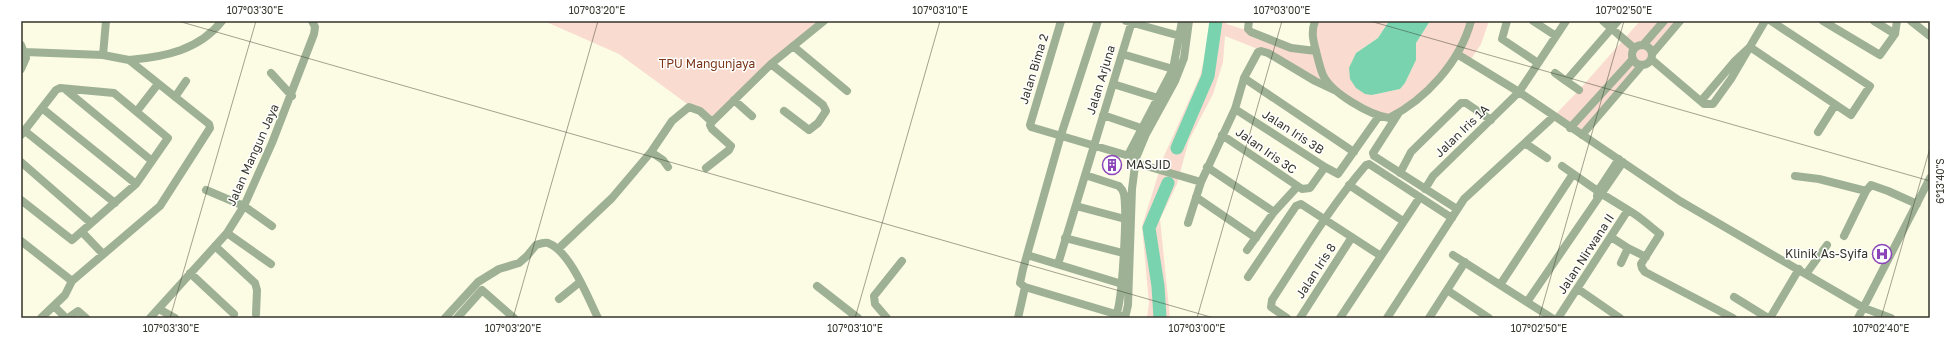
<svg xmlns="http://www.w3.org/2000/svg" width="1951" height="339" font-family="'Golos Text',sans-serif">
<rect width="100%" height="100%" fill="#fcfbe3"/>
<path fill="#f9dbcf" d="M544,21H824L712,122L619,54Z
M1212,21H1227L1226,24L1316,51L1315,21H1389L1378,38L1356,53L1372,95L1400,89L1405,83L1416,60V43L1430,21H1489L1481,44L1469,62L1456,54L1432,85L1389,118L1268,53L1225,36L1223,62L1213,94L1189,140L1177,184L1160,219L1170,318H1147L1149,303L1142,226L1164,156L1200,76L1209,41Z
M1640,21H1680L1651,59L1647,63L1642,65L1582,135L1553,117L1579,90Z"/>
<path fill="#79d3af" d="M1389,21H1430L1416,43V60L1405,83L1400,89L1372,95L1365,94L1356,88L1350,79L1349,68L1356,53L1378,38Z"/>
<g fill="none" stroke-linecap="round" stroke-linejoin="round">
<path stroke="#79d3af" stroke-width="13" d="M1177,148L1208,76L1216,21
M1160,318L1158,286L1149,228L1168,183"/>
<path stroke="#9eb194" stroke-width="8" d="M1061,21L1030,125L1031,127L1136,158
M1126,21L1180,36
M1249,21L1248,29L1251,32L1291,48L1316,51
M1315,21C1311,32 1313,40 1316,51C1318,59 1320,68 1323,75C1331,93 1370,115 1389,118C1426,99 1460,62 1471,21
M1507,21L1502,39L1538,63
M1533,21L1556,36
M1603,21L1634,48
M1823,21L1880,55L1895,34L1897,21
M1874,21L1895,34
M1911,21L1930,36
M21,45L26,58L21,69
M1643,45L1664,21
M1632 55a10 10 0 1 1 20 0a10 10 0 1 1-20 0Z
M793,46L847,91
M25,52L103,55L129,60L209,124L210,128L160,206L72,281
M1122,54L1173,69
M1457,54L1519,92L1680,201L1864,308L1891,318
M1652,54L1680,21
M103,55L106,21
M1651,59L1704,104H1713L1731,79L1765,21
M129,60C165,57 199,50 222,21
M771,64L823,105L826,111L818,123L809,130L784,111
M271,73L292,96
M1555,73L1566,81
M1244,78L1354,152
M1113,84L1158,98
M66,90L152,161
M1579,90L1566,81L1618,21
M175,97L186,81
M734,100L752,116
M1701,101L1734,62L1750,47L1851,115L1870,86L1771,21
M43,109L136,184
M1235,109L1325,167L1338,174L1379,116
M137,111L158,84
M1398,114L1373,153L1374,156L1457,209
M1103,115L1141,128
M1570,128L1633,59
M25,131L115,203
M1818,132L1835,105
M21,135L56,90L60,88L114,93L168,138L136,184L72,240L21,200
M1222,135L1302,189L1310,188L1325,167
M1582,135L1642,65
M1525,143L1547,158
M651,152L663,160L668,167
M1128,155L1173,69L1182,21
M21,162L91,223
M1136,163L1201,182
M1207,167L1274,212
M706,168L729,150L731,146L712,129L710,125L712,122
M1400,173L1411,152L1461,103H1466L1491,120
M1085,175L1119,186C1122,189 1123,190 1124,194C1127,212 1123,304 1115,318
M1795,176L1819,179L1866,191L1871,185L1888,191L1917,204
M1349,185L1403,221
M1425,189L1433,176L1519,92L1566,21
M206,190L244,206L272,226
M1597,196L1598,191L1619,159
M1196,197L1256,238
M1076,206L1125,219
M1628,210C1641,217 1649,226 1660,234L1641,264L1642,268L1645,272L1733,318
M1188,223L1201,182L1235,109L1244,78L1258,52L1261,51L1268,53L1315,81L1334,90
M82,232L103,254
M227,233L271,264
M1844,236L1866,191
M1611,237L1628,248L1621,263
M1065,238L1123,253
M21,241L72,281L65,295L41,318
M215,246L255,283L257,290L256,314
M1628,248L1646,257
M558,249L612,198L651,152L672,121L689,107L700,111L712,122L771,64L824,21
M1247,250L1274,212L1297,187
M1027,255L1122,284
M1453,255L1552,318
M1058,264L1132,21
M190,273L234,314
M1806,274L1827,245
M1248,277L1296,206L1301,204L1381,256
M1500,285L1573,174
M817,286L858,318
M1025,287L1122,316
M1578,289L1620,318
M1447,290L1489,318
M1734,297L1768,318
M559,299L580,282
M1527,302L1623,162
M54,306L66,318
M159,309L175,318
M68,318L78,311L86,318
M150,318L227,233L244,206L272,143L314,34L315,27L312,21
M445,318L478,282L499,269L519,263L527,256L536,245C539,244 544,242 548,243C570,251 588,298 598,318
M457,318L482,290L514,318
M887,318L875,304L874,296L902,261
M1018,318L1025,287L1020,283L1023,269L1061,135L1098,21
M1125,318L1128,305L1132,189L1136,158L1146,134L1175,81L1184,58L1189,21
M1287,318L1271,307L1272,300C1302,254 1330,207 1366,165L1369,164L1452,218
M1300,318L1352,237
M1340,318L1420,197
M1387,318L1464,199L1553,117
M1429,318L1465,262
M1558,318L1628,210L1602,194L1562,166
M1770,318L1799,269
M1858,318L1930,178"/>
</g>
<path fill="none" stroke="#35352b" stroke-width="1" stroke-opacity="0.45" d="M178,21L1214,318M1370,21L1930,181M170,318L256,21M513,318L598,21M855,318L940,21M1197,318L1282,21M1539,318L1624,21M1881,318L1930,148"/>
<defs>
<symbol id="building-ring" viewBox="-11 -11 22 22"><circle r="9.5" fill="#fff" stroke="#8b45b9" stroke-width="1.5"/><path d="M-4-6H4V6H1V3H-1V6H-4ZM-2.5-4.3h1.7v1.8h-1.7ZM.8-4.3h1.7v1.8H.8ZM-2.5-1h1.7V.8h-1.7ZM.8-1h1.7V.8H.8Z" fill="#8b45b9"/></symbol>
<symbol id="hospital-ring" viewBox="-11 -11 22 22"><circle r="9.5" fill="#fff" stroke="#8b45b9" stroke-width="1.5"/><path d="M-5-5h3v3.5h4V-5h3V5h-3V1.5h-4V5h-3Z" fill="#8b45b9"/></symbol>
</defs>
<g fill-rule="evenodd">
<use href="#building-ring" x="1101" y="154" width="22" height="22"/>
<use href="#hospital-ring" x="1871" y="243" width="22" height="22"/>
</g>
<g text-anchor="middle" stroke-width="3" stroke-linejoin="round" paint-order="stroke">
<g font-size="12" fill="#7a3517" stroke="#fff">
<text x="707" y="68">TPU Mangunjaya</text>
</g>
<g font-size="12" fill="#35352b" stroke="#fff">
<text transform="translate(1034 69) rotate(-73)" y="4">Jalan Bima 2</text>
<text transform="translate(1101 80) rotate(-73)" y="4">Jalan Arjuna</text>
<text transform="translate(1462 131) rotate(-44)" y="4">Jalan Iris 1A</text>
<text transform="translate(1293 132) rotate(33)" y="4">Jalan Iris 3B</text>
<text transform="translate(1266 151) rotate(35)" y="4">Jalan Iris 3C</text>
<text transform="translate(253 155) rotate(-66)" y="4">Jalan Mangun Jaya</text>
<text transform="translate(1586 254) rotate(-57)" y="4">Jalan Nirwana II</text>
<text transform="translate(1316 271) rotate(-57)" y="4">Jalan Iris 8</text>
</g>
<g font-size="12" fill="#35352b" stroke="#fff" text-anchor="start">
<text x="1126" y="169">MASJID</text>
<text x="1868" y="258" text-anchor="end">Klinik As-Syifa</text>
</g>
</g>
<rect width="1951" height="339" fill="none" stroke="#ffffff" stroke-width="44"/>
<rect x="22" y="22" width="1907" height="295" fill="none" stroke="#35352b" stroke-width="1.5"/>
<g font-size="10" text-anchor="middle" fill="#35352b">
<text x="255" y="14">107°03'30"E</text>
<text x="597" y="14">107°03'20"E</text>
<text x="940" y="14">107°03'10"E</text>
<text x="1282" y="14">107°03'00"E</text>
<text x="1624" y="14">107°02'50"E</text>
<text transform="translate(1940 181) rotate(-90)" y="4">6°13'40"S</text>
<text x="171" y="332">107°03'30"E</text>
<text x="513" y="332">107°03'20"E</text>
<text x="855" y="332">107°03'10"E</text>
<text x="1197" y="332">107°03'00"E</text>
<text x="1539" y="332">107°02'50"E</text>
<text x="1881" y="332">107°02'40"E</text>
</g>
</svg>
